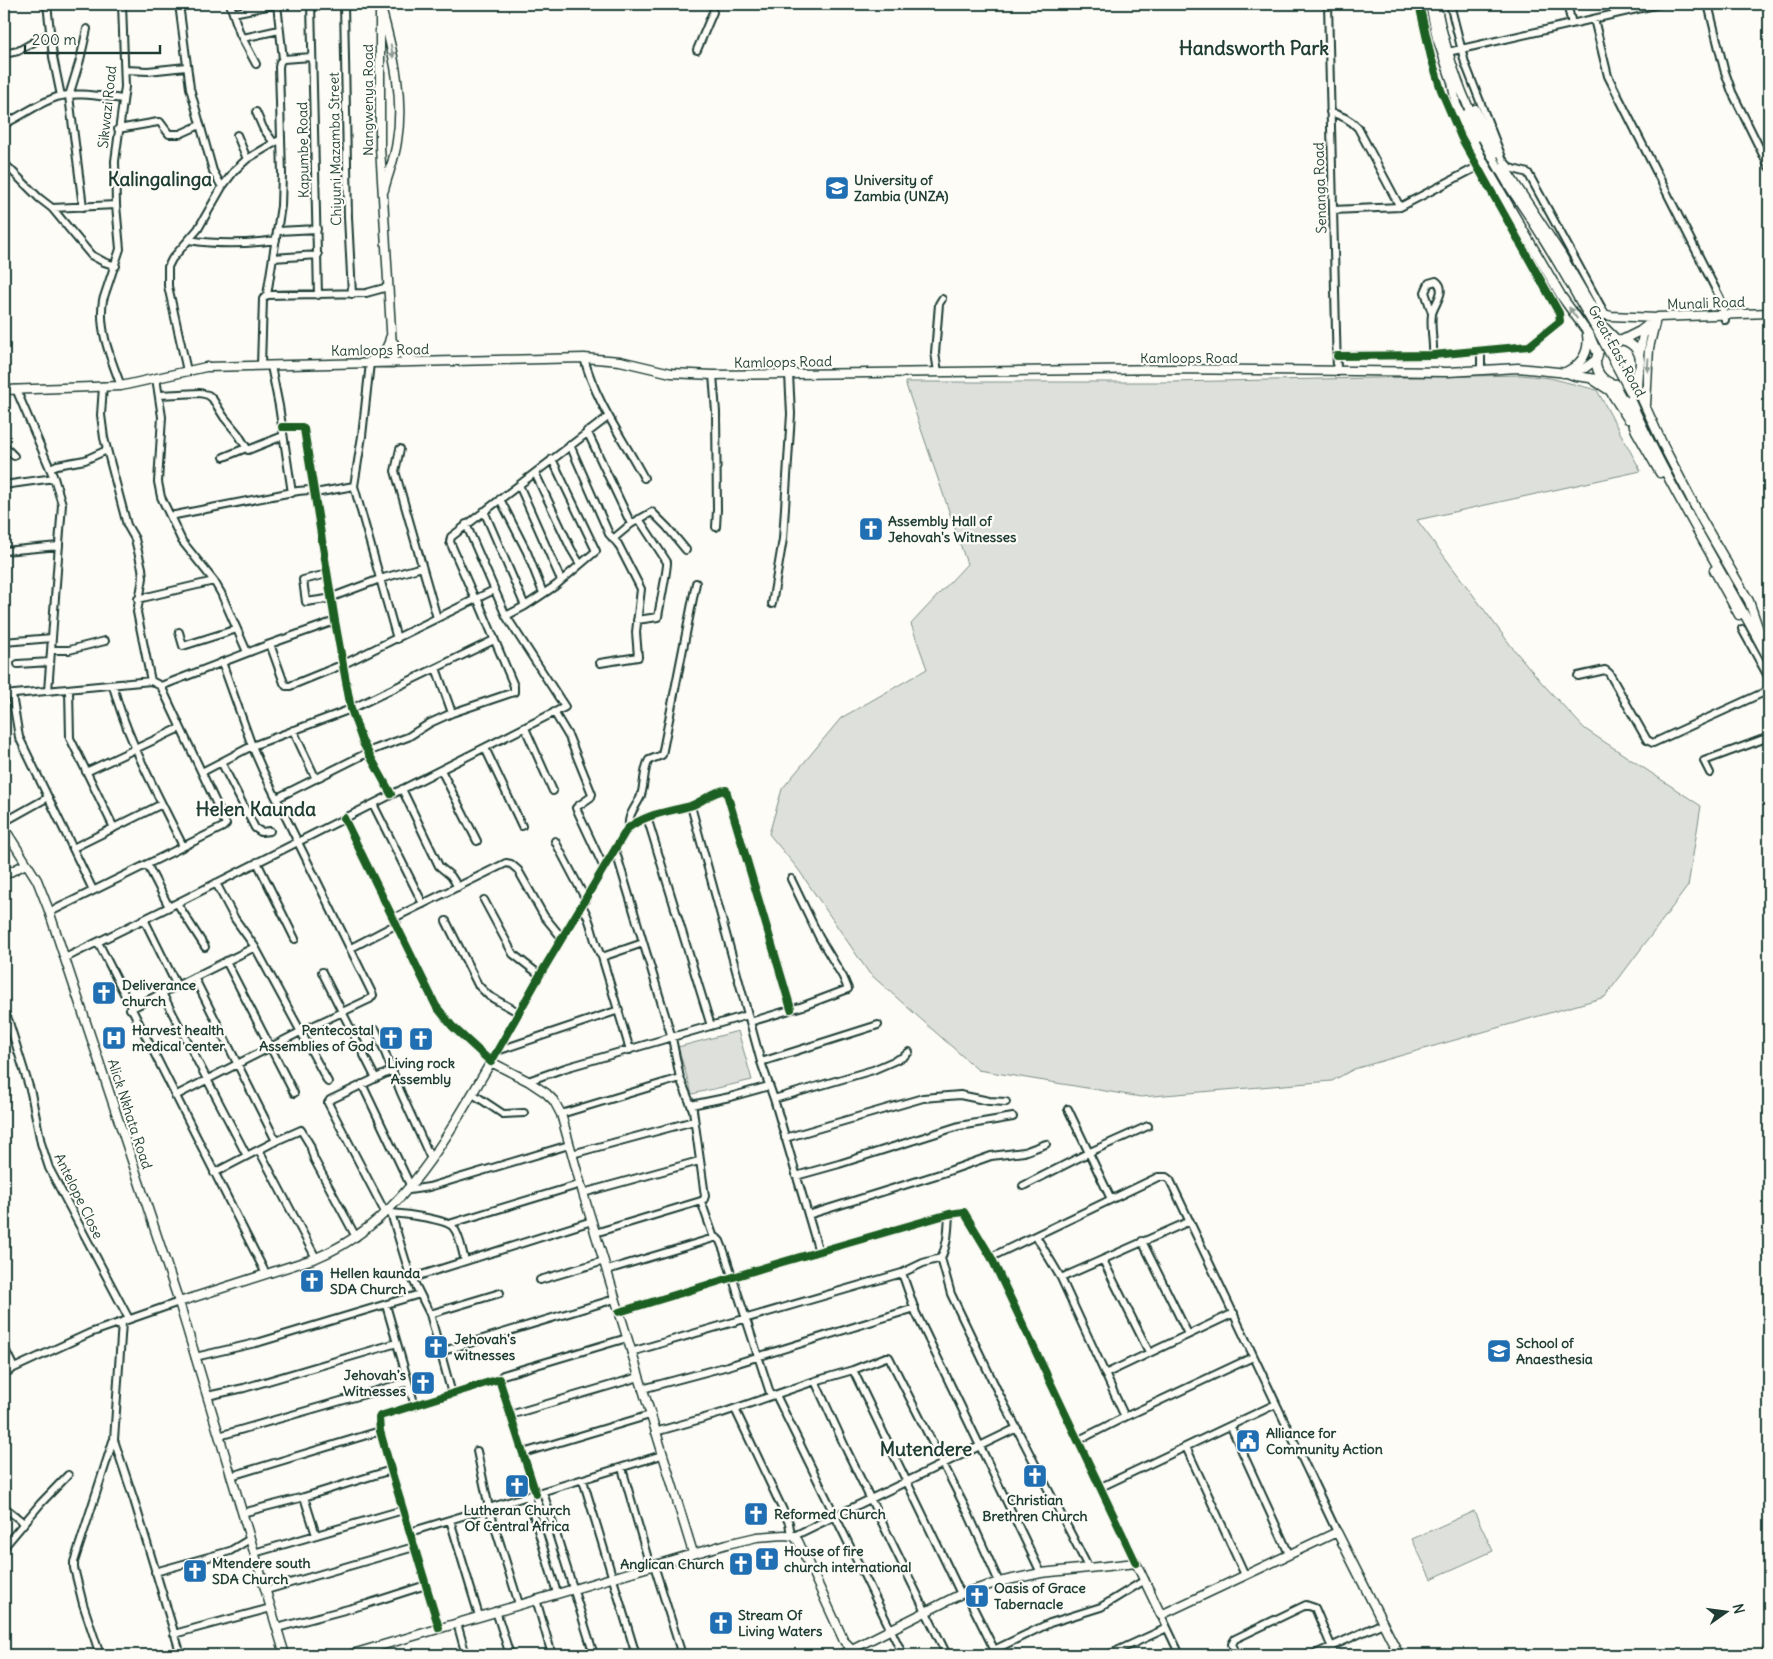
<svg xmlns="http://www.w3.org/2000/svg" width="1773" height="1659" font-family="Delius,sans-serif">
<rect width="100%" height="100%" fill="#fdfcf7"/>
<filter id="ink" filterUnits="userSpaceOnUse"><feTurbulence type="fractalNoise" baseFrequency=".02" numOctaves="2"/><feDisplacementMap in="SourceGraphic" scale="10" xChannelSelector="R" yChannelSelector="G"/><feConvolveMatrix kernelMatrix="1 2 1 2 8 2 1 2 1" color-interpolation-filters="sRGB"/></filter>
<g filter="url(#ink)">
<path fill="#dde0db" stroke="#7e8e88" d="M1521,375L1550,378L1597,390L1641,471L1417,520L1512,647L1542,683L1585,729L1701,806L1688,886L1605,997L1354,1069L1332,1081L1141,1097L978,1070L869,973L798,869L769,834L782,789L841,718L927,669L911,624L967,564L905,382H1171Z
M738,1031L752,1080L692,1094L678,1047Z
M1474,1511L1493,1551L1431,1579L1412,1539Z"/>
<g fill="none" stroke-linecap="round" stroke-linejoin="round">
<defs>
<path id="minor" d="M47,4L53,57L61,96
M179,4L190,88L213,171L222,187
M230,4L240,34L256,64
M311,4L318,295
M344,4L348,217L352,294
M1328,4L1337,372
M1450,4L1465,63L1503,160L1510,168L1528,173L1606,316
M1567,4L1572,24
M1708,4L1724,69L1732,92L1769,167
M233,13L277,4
M1594,19L1608,76L1720,298L1725,320
M243,38L279,30
M697,50L713,12
M1448,52L1659,4
M4,54L18,51L50,33
M283,59L312,57
M125,70L148,71L186,67
M256,112L263,128L274,143
M1330,112C1342,116 1350,119 1358,128L1400,207
M4,124C22,116 38,103 57,97C77,91 103,97 123,99
M118,129L158,122H160L169,134H180L200,125
M237,135L247,159
M4,163L39,198L52,208L91,255L104,262L116,266
M83,207L69,96L80,60L87,29
M52,208L116,205
M1333,210L1400,207L1477,167
M278,231L317,229
M189,240C219,245 247,244 276,240
M273,258L318,255
M267,295L366,293L388,287
M1432,313L1425,292L1429,283L1436,281C1448,290 1434,304 1432,314C1430,327 1434,342 1433,355
M1481,350V370
M1337,356L1433,355L1529,346L1560,321L1559,313L1461,137L1441,90L1431,57L1419,4
M584,358C596,403 623,438 644,478
M261,366L263,299L267,295L281,206L282,174L279,67L280,62L283,59L277,4
M271,366L279,406L292,493
M187,371L168,286V267L172,259L198,229L222,187L235,170L247,159L281,139
M938,372L935,353L939,304L942,299
M713,375L716,412L717,510L716,527
M156,378L162,417L158,482L161,497L182,541L214,581L221,593L247,652
M103,386L101,415L104,438L127,525L135,539L142,568L143,578L137,612L151,681
M121,386C111,359 98,330 103,300L120,249L116,205L115,161L125,87L122,4
M16,389L54,478L62,504L48,691
M159,395L200,393L208,395L212,398L224,417L238,434L248,450L283,436
M282,427H302L304,429L335,621L351,709L363,743L391,794
M587,431L631,524L652,512L667,527L686,550
M570,445L609,534L618,544L641,589L636,632L638,657L600,663
M4,446L14,456
M400,449L395,471L437,618
M224,457L246,448
M50,468L57,465L85,460L107,450
M535,473L571,549L580,564
M4,485L54,478
M519,485L561,580
M354,486L397,639
M500,499L527,552L543,593
M484,511L525,606
M170,516L298,491L309,490L315,493L354,486L362,436L370,363
M613,539L631,524
M4,551L59,546
M327,574L303,580L306,602L327,599L380,579L422,567
M138,599L214,581
M475,599L450,542L451,537L608,417
M772,604L783,539L791,414L789,374
M506,616L525,606L555,586L596,551L552,459
M637,620L658,617C659,609 668,567 667,562L639,519
M1742,629L1769,678
M179,632L183,646L237,629
M4,642L52,638
M270,644L284,683L286,686H290L344,664L494,590
M51,650H69L105,641
M18,664L50,662
M436,668L452,713
M1578,676L1605,670L1609,673L1647,740L1653,743L1769,690
M113,686C124,727 143,766 162,804
M69,690L70,738L114,828
M4,695L151,681L161,686L270,644L335,621
M12,695L19,737L93,890
M554,712L569,737L592,794L591,797L578,806L576,808L604,868
M525,728L553,791
M293,730L316,779
M485,748L522,826
M221,762L255,828L261,832L270,831
M441,770L477,841
M86,772L180,728
M202,772L252,746L351,709L494,640
M1710,773L1704,761L1769,737
M402,789L439,866L451,876L458,887
M277,798L375,749L408,737L430,723L452,713L514,692V686L477,598
M373,804L423,904
M691,806L761,1062L774,1099L819,1252
M647,817L711,1026
M344,818L436,1006L452,1026L491,1062L540,975L627,829C645,814 668,812 690,806C703,802 712,791 726,790L791,1009
M4,822L47,798
M629,828C627,816 635,808 640,798C645,787 643,769 649,760L662,755L696,583
M555,841L586,900
M73,848L162,804L183,846
M257,862L295,939
M147,864L169,907
M216,883L235,919L255,947L328,1082
M484,900L513,954L540,975
M177,903L205,947
M582,906C593,921 592,942 602,957L630,1050
M50,912L223,827L226,824L161,686
M394,918L506,863L511,864L518,870L544,916L562,938
M144,919L177,986
M446,921L478,985L489,996L518,1012
M98,942L266,1274
M351,948L397,924
M602,957L643,943
M65,958L169,907L565,707L506,616L466,524
M226,961L294,1093
M322,972L375,1077
M194,977L276,1141
M162,993L247,1156
M130,1009L255,947
M8,1019L31,1093L41,1143L49,1168L129,1319
M750,1022L803,1006L848,989L843,977L819,937L791,879
M376,1030L401,1093L431,1159
M497,1051L619,1010
M761,1062L878,1025
M528,1081L565,1068L748,1015
M362,1084L411,1187
M473,1094L503,1114L524,1113
M175,1096L302,1031L370,999L373,995L263,771L252,746L222,662
M774,1099L873,1070L903,1057L909,1052
M691,1105L730,1097L769,1086
M1068,1109L1111,1199
M561,1114L680,1078
M785,1138L923,1098L960,1095L989,1101L1006,1102
M259,1150L316,1258
M572,1154L694,1121
M214,1173L276,1141L301,1130L310,1145L314,1159L356,1237
M796,1176L839,1164L959,1126L1013,1117
M1023,1186L1090,1152L1148,1126
M409,1190L429,1187L569,1145
M583,1193L699,1161
M701,1201L714,1238H717L720,1241L724,1251L771,1396
M390,1210L409,1272L430,1314L452,1394
M392,1213C404,1214 446,1219 453,1227C460,1235 462,1251 465,1261
M386,1214L328,1103L330,1100L393,1070
M949,1214C948,1230 948,1244 941,1258L951,1294L998,1392L1088,1567
M808,1215L943,1173L991,1156L1024,1152L1046,1144
M449,1224L581,1184
M595,1233L701,1201L704,1199L705,1196L693,1110L680,1078L672,1038L615,849
M1036,1236L1061,1278L1125,1417
M1142,1241L1188,1334
M991,1257L1158,1177H1166L1170,1180L1337,1532
M1103,1260L1149,1352
M607,1270L714,1238
M902,1273L916,1313L1041,1573
M412,1278L592,1221
M1061,1278L1190,1221
M540,1280L604,1261
M386,1305L415,1406
M619,1312L779,1263L949,1214L964,1212L991,1257L1136,1563
M430,1314L500,1293
M122,1322L114,1440L134,1500L181,1655
M4,1347L14,1368
M440,1352L615,1299
M631,1352L902,1273L923,1263L941,1258
M195,1357L260,1342L420,1294
M853,1370L961,1594
M4,1374L14,1368L90,1333L179,1302
M1105,1374L1234,1313
M499,1379L503,1375L627,1338
M815,1381L847,1451L947,1655
M642,1389L728,1366L915,1308
M776,1395L903,1655
M207,1396L244,1388L397,1343
M735,1409L789,1523L791,1535
M510,1415L639,1377
M1231,1427L1289,1554
M655,1432L722,1413L815,1381L853,1370L886,1357H889L969,1515L999,1582
M219,1436L407,1382
M1079,1440L1125,1417L1253,1357
M1186,1447L1245,1575
M477,1451L489,1508L519,1604
M523,1453L650,1415
M622,1468L650,1566
M231,1476L380,1431
M583,1480L636,1655
M1101,1487L1276,1404
M543,1492L594,1655
M304,1497L316,1535
M528,1497L557,1593
M4,1507L24,1523
M242,1513L304,1497L391,1470
M450,1520L479,1616
M410,1532L662,1455
M794,1536L1017,1428
M4,1547L41,1503L68,1475
M254,1553L403,1510
M654,1565L682,1655
M155,1572L230,1551L250,1539
M266,1590L414,1547
M966,1593L997,1655
M536,1599L552,1655
M496,1611L510,1655
M1161,1615L1180,1655
M457,1623L466,1655
M277,1628L367,1604L426,1585
M439,1628L391,1470L380,1431L379,1418L380,1416L499,1379L536,1494
M174,1634L271,1608
M855,1649L858,1655
M994,1650L1050,1623L1101,1607L1145,1580
M100,1655L83,1604L74,1568V1562L113,1441
M839,1655L851,1649
M1108,1655L1167,1628
M1237,1655L1232,1644L1235,1639L1306,1605L1315,1608L1335,1655
M1313,1655L1383,1623
M1765,1655L1769,1643"/>
<path id="major" d="M380,4V147L393,363
M1430,4L1437,38L1452,82L1456,104L1467,128L1484,163L1562,297L1590,336L1598,355
M1436,4C1448,67 1475,129 1508,184C1519,202 1532,219 1543,238C1563,270 1581,304 1601,337
M383,15C394,56 404,99 397,141C395,158 388,174 384,190
M1475,109L1496,153
M1466,114L1477,137
M1504,167L1561,254L1603,326L1618,341
M1595,312L1611,316L1656,318
M1596 362a22 22 0 1 1 44 0a22 22 0 1 1-44 0Z
M1620,341L1640,331L1658,317L1769,313
M394,343L402,354L414,361
M1639,355L1643,335L1648,329
M369,362C380,357 388,350 390,338
M1638,371L1637,388L1663,445L1702,520L1749,601L1759,630
M1571,372L1585,368L1597,359
M1563,373C1580,366 1590,354 1587,335
M1593,380L1610,391L1628,419
M1614,384L1627,407L1636,431L1660,473
M4,390L121,386L206,367L584,358L620,361L671,373L713,375L1171,369L1448,372L1518,368L1567,373L1575,376L1605,380
M1629,397C1669,488 1723,572 1769,660
M1646,405L1649,348L1655,323
M1714,570L1739,615
M1758,628L1769,647
M4,828L37,880L48,908L179,1302L285,1655
M4,875L26,864
M179,1302L316,1258C402,1223 446,1138 491,1062L528,1081L546,1093L554,1101L561,1114L583,1193L693,1553
M349,1655L727,1544L757,1537L784,1535L794,1536L798,1541L844,1641L852,1649L961,1594L999,1582L1041,1573L1136,1563L1161,1615L1337,1532L1399,1655"/>
</defs>
<use href="#minor" stroke="#1f3d34" stroke-width="10"/>
<use href="#major" stroke="#1f3d34" stroke-width="11"/>
<use href="#minor" stroke="#fdfcf7" stroke-width="6"/>
<use href="#major" stroke="#fdfcf7" stroke-width="8"/>
<defs>
<path id="major-bridge" d="M1601,337L1632,395"/>
</defs>
<use href="#major-bridge" stroke="#1f3d34" stroke-width="11" stroke-linecap="butt"/>
<use href="#major-bridge" stroke="#fdfcf7" stroke-width="8"/>
<defs>
<path id="cycleway" d="M1337,356L1433,355L1529,346L1560,321L1559,313L1461,137L1441,90L1431,57L1419,4
M282,427H302L304,429L335,621L351,709L363,743L391,794
M344,818L436,1006L452,1026L491,1062L540,975L627,829C645,814 668,812 690,806C703,802 712,791 726,790L791,1009
M619,1312L779,1263L949,1214L964,1212L991,1257L1136,1563
M439,1628L391,1470L380,1431L379,1418L380,1416L499,1379L536,1494"/>
</defs>
<use href="#cycleway" stroke="#fdfcf7" stroke-width="11"/>
<use href="#cycleway" stroke="#1b5e20" stroke-width="8"/>
</g>
<defs><path id="oneway-solid" d="M-6-.8H1V-3.2L6.5 0L1 3.2V.8H-6Z" transform="scale(1.25)"/></defs>
<g fill="#8e9c96">
<use href="#oneway-solid" transform="translate(392 51) rotate(79)"/>
<use href="#oneway-solid" transform="translate(1573 313) rotate(-125)"/>
<use href="#oneway-solid" transform="translate(1648 365) rotate(94)"/>
</g>
</g>
<defs>
<symbol id="university-square" viewBox="-11 -11 22 22"><rect x="-9" y="-9" width="18" height="18" rx="4" fill="#1f6fb2" stroke="#fdfcf7"/><path d="M0-5L7-2L0 1L-7-2ZM-4 1L0 2.5L4 1V4Q0 6-4 4Z" fill="#fff"/></symbol>
<symbol id="church-square" viewBox="-11 -11 22 22"><rect x="-9" y="-9" width="18" height="18" rx="4" fill="#1f6fb2" stroke="#fdfcf7"/><path d="M-1.2-6h2.4v3.5h3.3v2.4h-3.3V6h-2.4V-.1h-3.3v-2.4h3.3Z" fill="#fff"/></symbol>
<symbol id="hospital-square" viewBox="-11 -11 22 22"><rect x="-9" y="-9" width="18" height="18" rx="4" fill="#1f6fb2" stroke="#fdfcf7"/><path d="M-5-5h3v3.5h4V-5h3V5h-3V1.5h-4V5h-3Z" fill="#fff"/></symbol>
<symbol id="civic-square" viewBox="-11 -11 22 22"><rect x="-9" y="-9" width="18" height="18" rx="4" fill="#1f6fb2" stroke="#fdfcf7"/><path d="M-.6-6.5H3V-4.5H.6V-3L4-1V1h2V6H-6V1h2V-1L-.6-3ZM-1.2 2.5V6h2.4V2.5Z" fill="#fff"/></symbol>
</defs>
<g fill-rule="evenodd">
<use href="#university-square" x="823" y="174" width="28" height="28"/>
<use href="#church-square" x="857" y="515" width="28" height="28"/>
<use href="#church-square" x="90" y="979" width="28" height="28"/>
<use href="#hospital-square" x="100" y="1024" width="28" height="28"/>
<use href="#church-square" x="377" y="1024" width="28" height="28"/>
<use href="#church-square" x="407" y="1025" width="28" height="28"/>
<use href="#church-square" x="298" y="1267" width="28" height="28"/>
<use href="#church-square" x="422" y="1333" width="28" height="28"/>
<use href="#university-square" x="1485" y="1337" width="28" height="28"/>
<use href="#church-square" x="409" y="1369" width="28" height="28"/>
<use href="#civic-square" x="1234" y="1427" width="28" height="28"/>
<use href="#church-square" x="1021" y="1462" width="28" height="28"/>
<use href="#church-square" x="503" y="1472" width="28" height="28"/>
<use href="#church-square" x="742" y="1500" width="28" height="28"/>
<use href="#church-square" x="753" y="1545" width="28" height="28"/>
<use href="#church-square" x="727" y="1550" width="28" height="28"/>
<use href="#church-square" x="181" y="1557" width="28" height="28"/>
<use href="#church-square" x="963" y="1582" width="28" height="28"/>
<use href="#church-square" x="707" y="1609" width="28" height="28"/>
</g>
<g text-anchor="middle" stroke-width="4.5" stroke-linejoin="round" paint-order="stroke">
<g font-size="14" fill="#1f3d34" stroke="#fdfcf7">
<text transform="translate(368 100) rotate(-90)" y="5">Nangwenya Road</text>
<text transform="translate(107 107) rotate(-84)" y="5">Sikwazi Road</text>
<text transform="translate(335 149) rotate(-91)" y="5">Chiyuni Mazamba Street</text>
<text transform="translate(303 150) rotate(-91)" y="5">Kapumbe Road</text>
<text transform="translate(1320 188) rotate(-92)" y="5">Senanga Road</text>
<text transform="translate(1706 303) rotate(-2)" y="5">Munali Road</text>
<text transform="translate(380 350) rotate(-1)" y="5">Kamloops Road</text>
<text transform="translate(1617 351) rotate(61)" y="5">Great East Road</text>
<text x="1189" y="363">Kamloops Road</text>
<text transform="translate(783 362) rotate(-1)" y="5">Kamloops Road</text>
<text transform="translate(130 1114) rotate(72)" y="5">Alick Nkhata Road</text>
<text transform="translate(79 1196) rotate(64)" y="5">Antelope Close</text>
</g>
<g font-size="14" font-weight="bold" fill="#1f3d34" stroke="#fdfcf7" text-anchor="start">
<text x="854" y="185">University of<tspan x="854" dy="16">Zambia (UNZA)</tspan></text>
<text x="888" y="526">Assembly Hall of<tspan x="888" dy="16">Jehovah's Witnesses</tspan></text>
<text x="122" y="990">Deliverance<tspan x="122" dy="16">church</tspan></text>
<text x="132" y="1035">Harvest health<tspan x="132" dy="16">medical center</tspan></text>
<text x="374" y="1035" text-anchor="end">Pentecostal<tspan x="374" dy="16">Assemblies of God</tspan></text>
<text x="421" y="1068" text-anchor="middle">Living rock<tspan x="421" dy="16">Assembly</tspan></text>
<text x="330" y="1278">Hellen kaunda<tspan x="330" dy="16">SDA Church</tspan></text>
<text x="454" y="1344">Jehovah's<tspan x="454" dy="16">witnesses</tspan></text>
<text x="1516" y="1348">School of<tspan x="1516" dy="16">Anaesthesia</tspan></text>
<text x="406" y="1380" text-anchor="end">Jehovah's<tspan x="406" dy="16">Witnesses</tspan></text>
<text x="1266" y="1438">Alliance for<tspan x="1266" dy="16">Community Action</tspan></text>
<text x="1035" y="1505" text-anchor="middle">Christian<tspan x="1035" dy="16">Brethren Church</tspan></text>
<text x="517" y="1515" text-anchor="middle">Lutheran Church<tspan x="517" dy="16">Of Central Africa</tspan></text>
<text x="774" y="1519">Reformed Church</text>
<text x="784" y="1556">House of fire<tspan x="784" dy="16">church international</tspan></text>
<text x="212" y="1568">Mtendere south<tspan x="212" dy="16">SDA Church</tspan></text>
<text x="724" y="1569" text-anchor="end">Anglican Church</text>
<text x="994" y="1593">Oasis of Grace<tspan x="994" dy="16">Tabernacle</tspan></text>
<text x="738" y="1620">Stream Of<tspan x="738" dy="16">Living Waters</tspan></text>
</g>
<g font-size="19" font-weight="bold" fill="#1f3d34" stroke="#fdfcf7">
<text x="1254" y="55">Handsworth Park</text>
<text x="160" y="186">Kalingalinga</text>
<text x="256" y="816">Helen Kaunda</text>
<text x="926" y="1456">Mutendere</text>
</g>
</g>
<rect width="1773" height="1659" fill="none" stroke="#fdfcf7" stroke-width="20"/>
<rect x="10" y="10" width="1753" height="1639" fill="none" stroke="#1f3d34" stroke-width="2" filter="url(#ink)"/>
<g transform="translate(1726 1612) rotate(76)" stroke="#fdfcf7" stroke-width="4" paint-order="stroke">
<path d="M0-4L9 19L0 12L-9 19Z" fill="#1f3d34"/>
<text y="-8" font-size="14" font-weight="bold" text-anchor="middle" fill="#1f3d34">N</text>
</g>
<path d="M25 45v8h135v-8" fill="none" stroke="#1f3d34" stroke-width="2.5"/>
<text x="32" y="45" font-size="15" fill="#1f3d34" stroke="#fdfcf7" stroke-width="4" paint-order="stroke">200 m</text>
</svg>
